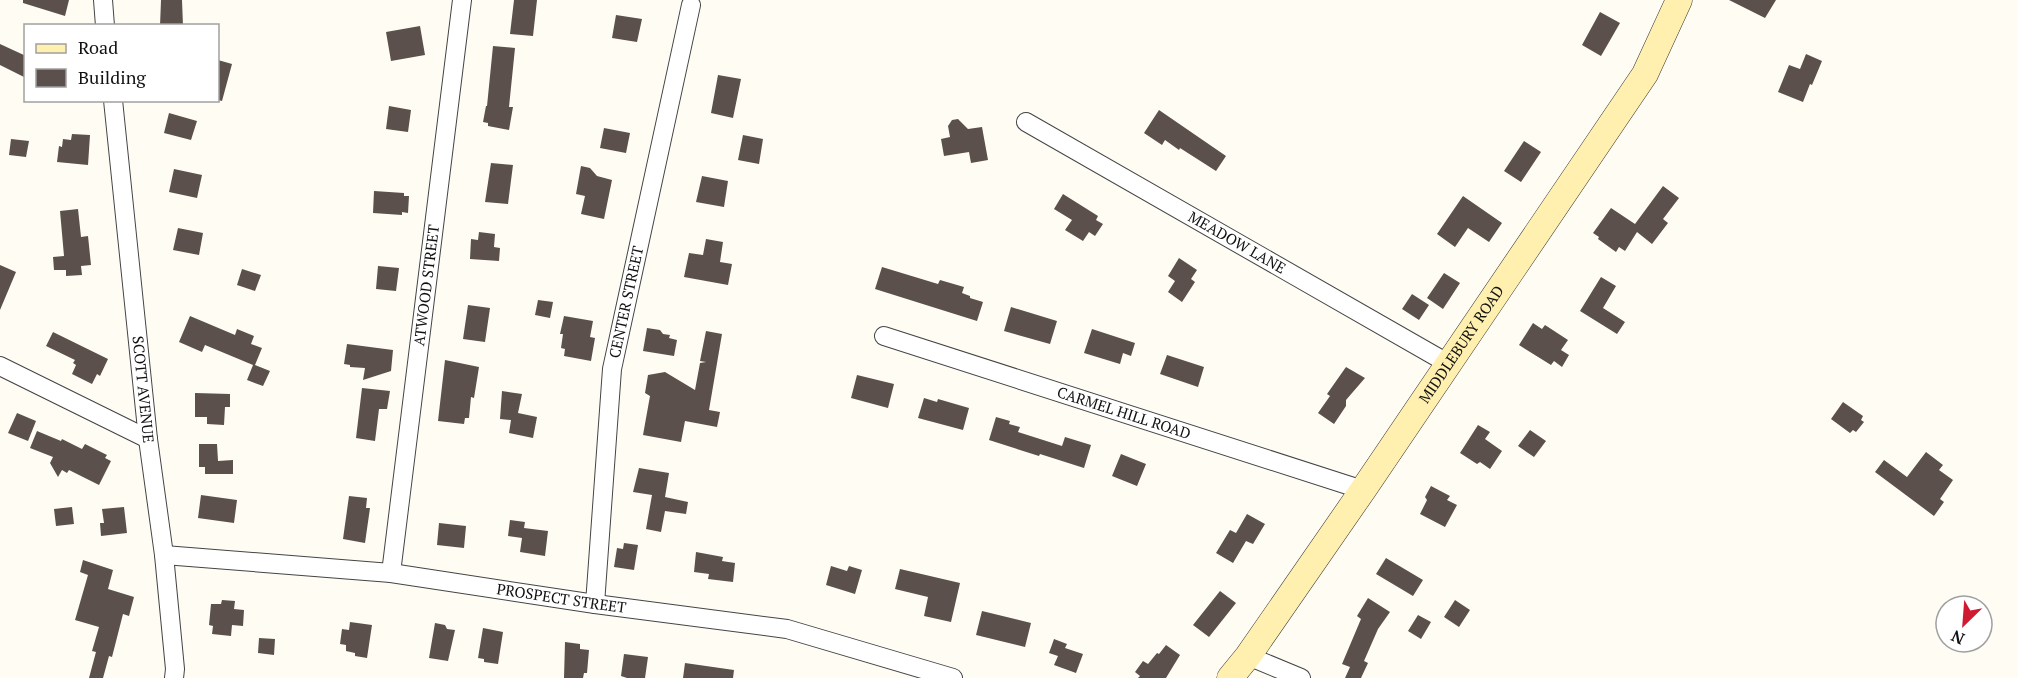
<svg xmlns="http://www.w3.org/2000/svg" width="2018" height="678" font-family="'PT Serif',serif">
<rect width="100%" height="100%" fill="#fffcf4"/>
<path fill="#5b504c" d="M23,0H69L65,16L23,3Z
M161,0H182L183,26H160Z
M514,0H537L533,36L510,34Z
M1729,0H1776L1765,18Z
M1600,12L1620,23L1601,56L1582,45Z
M616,15L642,19L637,42L612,38Z
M420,26L425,55L391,61L386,32Z
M0,44L26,56V78L0,65Z
M493,46L515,48L509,107H513L509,130L488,126V123L483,122L486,106H487Z
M1806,54L1822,61L1812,85L1810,84L1803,102L1778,92L1789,65L1800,69Z
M218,60L232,64L222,101L218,100Z
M718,75L741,79L733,118L711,113Z
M389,106L411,110L408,132L386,129Z
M1159,110L1226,156L1216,171L1180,148L1179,150L1165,140L1162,145L1144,133Z
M169,113L197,121L191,140L164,133Z
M958,119L968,129L982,127L988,160L971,163L969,152L944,156L941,139L950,137L948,126L952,120Z
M604,128L630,133L626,153L600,148Z
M72,134L90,135L88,165L57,162L59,146L62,147L63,139L71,140Z
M743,135L763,139L759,164L738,160Z
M11,139L29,141L26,157L9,155Z
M1524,141L1541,152L1521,182L1504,171Z
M491,163L513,165L508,204L485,202Z
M581,166L590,168L597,176L612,180L604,219L581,214L585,196L576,194Z
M174,169L202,175L197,198L169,192Z
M702,176L728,181L724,207L696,202Z
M1663,186L1679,198L1663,219L1668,223L1652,244L1637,232L1625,251L1619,247L1616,252L1598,239L1599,237L1593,233L1611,208L1635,224Z
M374,191L404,193V196H409L408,213L402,212V215L373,213Z
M1063,194L1098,216L1096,220L1103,224L1095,236L1089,232L1083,241L1065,230L1072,220L1054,209Z
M1463,196L1502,223L1489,242L1468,228L1455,247L1437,234Z
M78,209L81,237L88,236L91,265L81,266L82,275L66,276V270H54L53,257L64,256L60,211Z
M178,228L203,233L199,255L173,250Z
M479,232L495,234L494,247L500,248L499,261L470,259L471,239L478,240Z
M706,239L723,242L720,262L732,264L728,285L684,277L689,253L703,255Z
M1179,258L1197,270L1191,279L1195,282L1182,302L1168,292L1175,281L1168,276Z
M0,265L16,272L0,310Z
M378,266L399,268L396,291L376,289Z
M882,267L938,284L940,280L964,287L962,293L970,296V298L983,302L977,321L875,289Z
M242,269L261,275L255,291L237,285Z
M1444,273L1460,283L1443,309L1427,298Z
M1601,277L1616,286L1603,308L1625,322L1617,334L1580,311Z
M1412,294L1429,305L1419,320L1402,309Z
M538,300L553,302L550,318L535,315Z
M468,305L490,308L485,342L463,339Z
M1011,307L1057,321L1050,344L1004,331Z
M190,316L235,335L237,329L254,336L251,344L262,348L255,365L270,371L263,386L247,380L253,365L205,345L202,352L179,342Z
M564,316L593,321L590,337L595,338L591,361L564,356L565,349L561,348L563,334H560Z
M1533,323L1542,329L1545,325L1568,340L1561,350L1569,355L1562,367L1554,361L1551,365L1519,345Z
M647,328L660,330L663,334L670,335L669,338L677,340L674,356L643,351Z
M1092,329L1135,343L1131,356L1123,353L1120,364L1084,353Z
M706,331L722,334L709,410L720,412L717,427L685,421L681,442L643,435L650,396L645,393L648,375L665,372L695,390L700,363L706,362L700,361Z
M53,332L108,359L100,376L97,374L92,384L72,374L76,365L73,363L75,360L46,346Z
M347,344L393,350L391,371L363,380L365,368L350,367V365L344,364Z
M1167,355L1204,367L1198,387L1160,374Z
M445,360L479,367L474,398L471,397L469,418H465L464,424L438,421Z
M1346,367L1365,378L1346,400V406L1334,424L1318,413L1330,396L1327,394Z
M857,375L894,384L888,408L851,398Z
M362,388L390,391L387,409H379L375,441L356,438Z
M502,391L522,394L518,413L537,417L533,438L509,433L511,420L500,419Z
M195,393L230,394V407H225L224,425L207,424V417H195Z
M924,398L937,402L938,399L969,408L963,430L918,418Z
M1843,402L1863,416L1861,420L1864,422L1856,432L1853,430L1850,433L1831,419Z
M17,413L36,421L28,441L8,433Z
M996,417L1010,421L1009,424L1020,427L1018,432L1062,446L1065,437L1091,445L1084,468L1040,454L1039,456L989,440Z
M1478,425L1490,432L1485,439L1502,451L1490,469L1480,462L1477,464L1460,453Z
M1530,430L1546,441L1534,457L1518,446Z
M37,431L61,441L62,439L82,449L85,444L107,455L105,458L111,461L99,485L69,470L67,473L62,470L58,477L50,463L53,457L30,448Z
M199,444H217L218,461L233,460V474H205V467H199Z
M1926,452L1943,465L1939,470L1953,480L1940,499L1944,502L1934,516L1875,472L1884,460L1907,477Z
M1121,454L1146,464L1137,486L1112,476Z
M639,468L669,473L665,497L688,502L686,514L665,511L661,532L646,529L652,495L633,492Z
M1431,486L1450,496L1447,500L1457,505L1445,527L1420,514L1427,500L1425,497Z
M201,495L237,500L234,523L198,518Z
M349,496L367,498L366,508H370L365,543L343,539Z
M72,507L74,524L56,526L54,509Z
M124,507L127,533L101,536L100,523H104L102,509Z
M1247,514L1265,524L1253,544L1246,541L1233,563L1216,553L1230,530L1236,533Z
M510,520L525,522L524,528L548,531L545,556L520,552L522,538L508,536Z
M439,523L466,526L464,548L437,545Z
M624,543L638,545L634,570L614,567L617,548L623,549Z
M696,552L723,557L722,561L735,563L733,582L708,579L709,574L694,572Z
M1386,558L1423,580L1413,596L1376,574Z
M83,560L113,570L108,589L134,597L129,616L123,614L112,657L109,656L103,678H89L96,652L92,651L99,627L75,620L88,575L80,572Z
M831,566L847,571L849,566L862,570L855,594L826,585Z
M900,569L960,583L951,622L924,616L928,597L895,589Z
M1220,591L1236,603L1209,637L1193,625Z
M1368,598L1390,612L1378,629L1364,661L1368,663L1361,678H1345L1350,667L1342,664L1361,619L1357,616Z
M222,600L235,601L234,609L244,610L243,626L232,625L231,636L212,634L213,626L209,625L211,604H221Z
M1455,600L1470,610L1459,627L1444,617Z
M982,611L1031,623L1025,647L976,635Z
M1418,615L1431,622L1421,639L1408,631Z
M350,622L372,625L367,658L355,656V653L346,651V645L340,644L342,629L349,630Z
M435,623L445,625L447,629L455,630L448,661L429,658Z
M483,628L503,632L498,664L484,662V659L478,658Z
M259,638L275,639L274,655L258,653Z
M1054,639L1067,644L1065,648L1083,654L1076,673L1054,665L1058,656L1049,653Z
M565,642L580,644V649L589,650L587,673H584L583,678H564Z
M1166,645L1180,655L1166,678H1138L1140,676L1135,672L1143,661L1148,664L1157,653L1159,654Z
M624,654L648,657L645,678H627L621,676Z
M685,663L734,670L733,678H683Z"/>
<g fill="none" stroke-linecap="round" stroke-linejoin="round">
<defs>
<g id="street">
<path d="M103,0L105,26"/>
<path id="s1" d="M113,100L148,439L164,555L175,669L174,678"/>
<path id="s2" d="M1026,122L1449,364"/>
<path id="s3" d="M884,336L1363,490"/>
<path d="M0,366L148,439"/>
<path id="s4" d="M164,555L391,573L595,604L787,629L953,678"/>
<path id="s5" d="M391,573L462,0"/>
<path id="s6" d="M595,604L612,369L691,5"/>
<path d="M1248,656L1301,678"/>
</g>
<g id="secondary">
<path id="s7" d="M1230,678L1248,656L1363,490L1645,74L1679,0"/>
</g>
</defs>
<use href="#street" stroke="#444" stroke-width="20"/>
<use href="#secondary" stroke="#333" stroke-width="27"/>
<use href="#street" stroke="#fff" stroke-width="18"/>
<use href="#secondary" stroke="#fff0af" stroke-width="26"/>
</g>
<g text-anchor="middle" stroke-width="6" stroke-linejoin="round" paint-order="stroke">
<g font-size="15" fill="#111" stroke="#fff">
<text dy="5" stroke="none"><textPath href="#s2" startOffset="243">MEADOW LANE</textPath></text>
<text dy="5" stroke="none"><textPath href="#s5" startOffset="290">ATWOOD STREET</textPath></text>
<text dy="5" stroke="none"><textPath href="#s6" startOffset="304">CENTER STREET</textPath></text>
<text dy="5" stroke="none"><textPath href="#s7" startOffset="406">MIDDLEBURY ROAD</textPath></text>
<text dy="5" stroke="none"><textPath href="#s1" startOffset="291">SCOTT AVENUE</textPath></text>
<text dy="5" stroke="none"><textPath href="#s3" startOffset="252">CARMEL HILL ROAD</textPath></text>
<text dy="5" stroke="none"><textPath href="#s4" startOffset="400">PROSPECT STREET</textPath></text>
</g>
</g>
<rect x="24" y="24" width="195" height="78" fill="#ffffff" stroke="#a0a0a0" stroke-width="1.5"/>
<rect x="36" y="44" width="30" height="9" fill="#fff0af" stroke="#a0a0a0" stroke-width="1.5"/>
<text x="78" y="54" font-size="18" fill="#111111">Road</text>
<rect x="36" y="69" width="30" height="18" fill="#5b504c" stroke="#a0a0a0" stroke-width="1.5"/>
<text x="78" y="84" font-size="18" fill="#111111">Building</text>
<g transform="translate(1964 624) rotate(205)"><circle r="28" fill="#ffffff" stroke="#a0a0a0" stroke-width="1.5"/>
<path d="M0-4.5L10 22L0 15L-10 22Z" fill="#cf1a31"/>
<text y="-9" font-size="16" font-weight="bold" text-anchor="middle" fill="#111111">N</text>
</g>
</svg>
